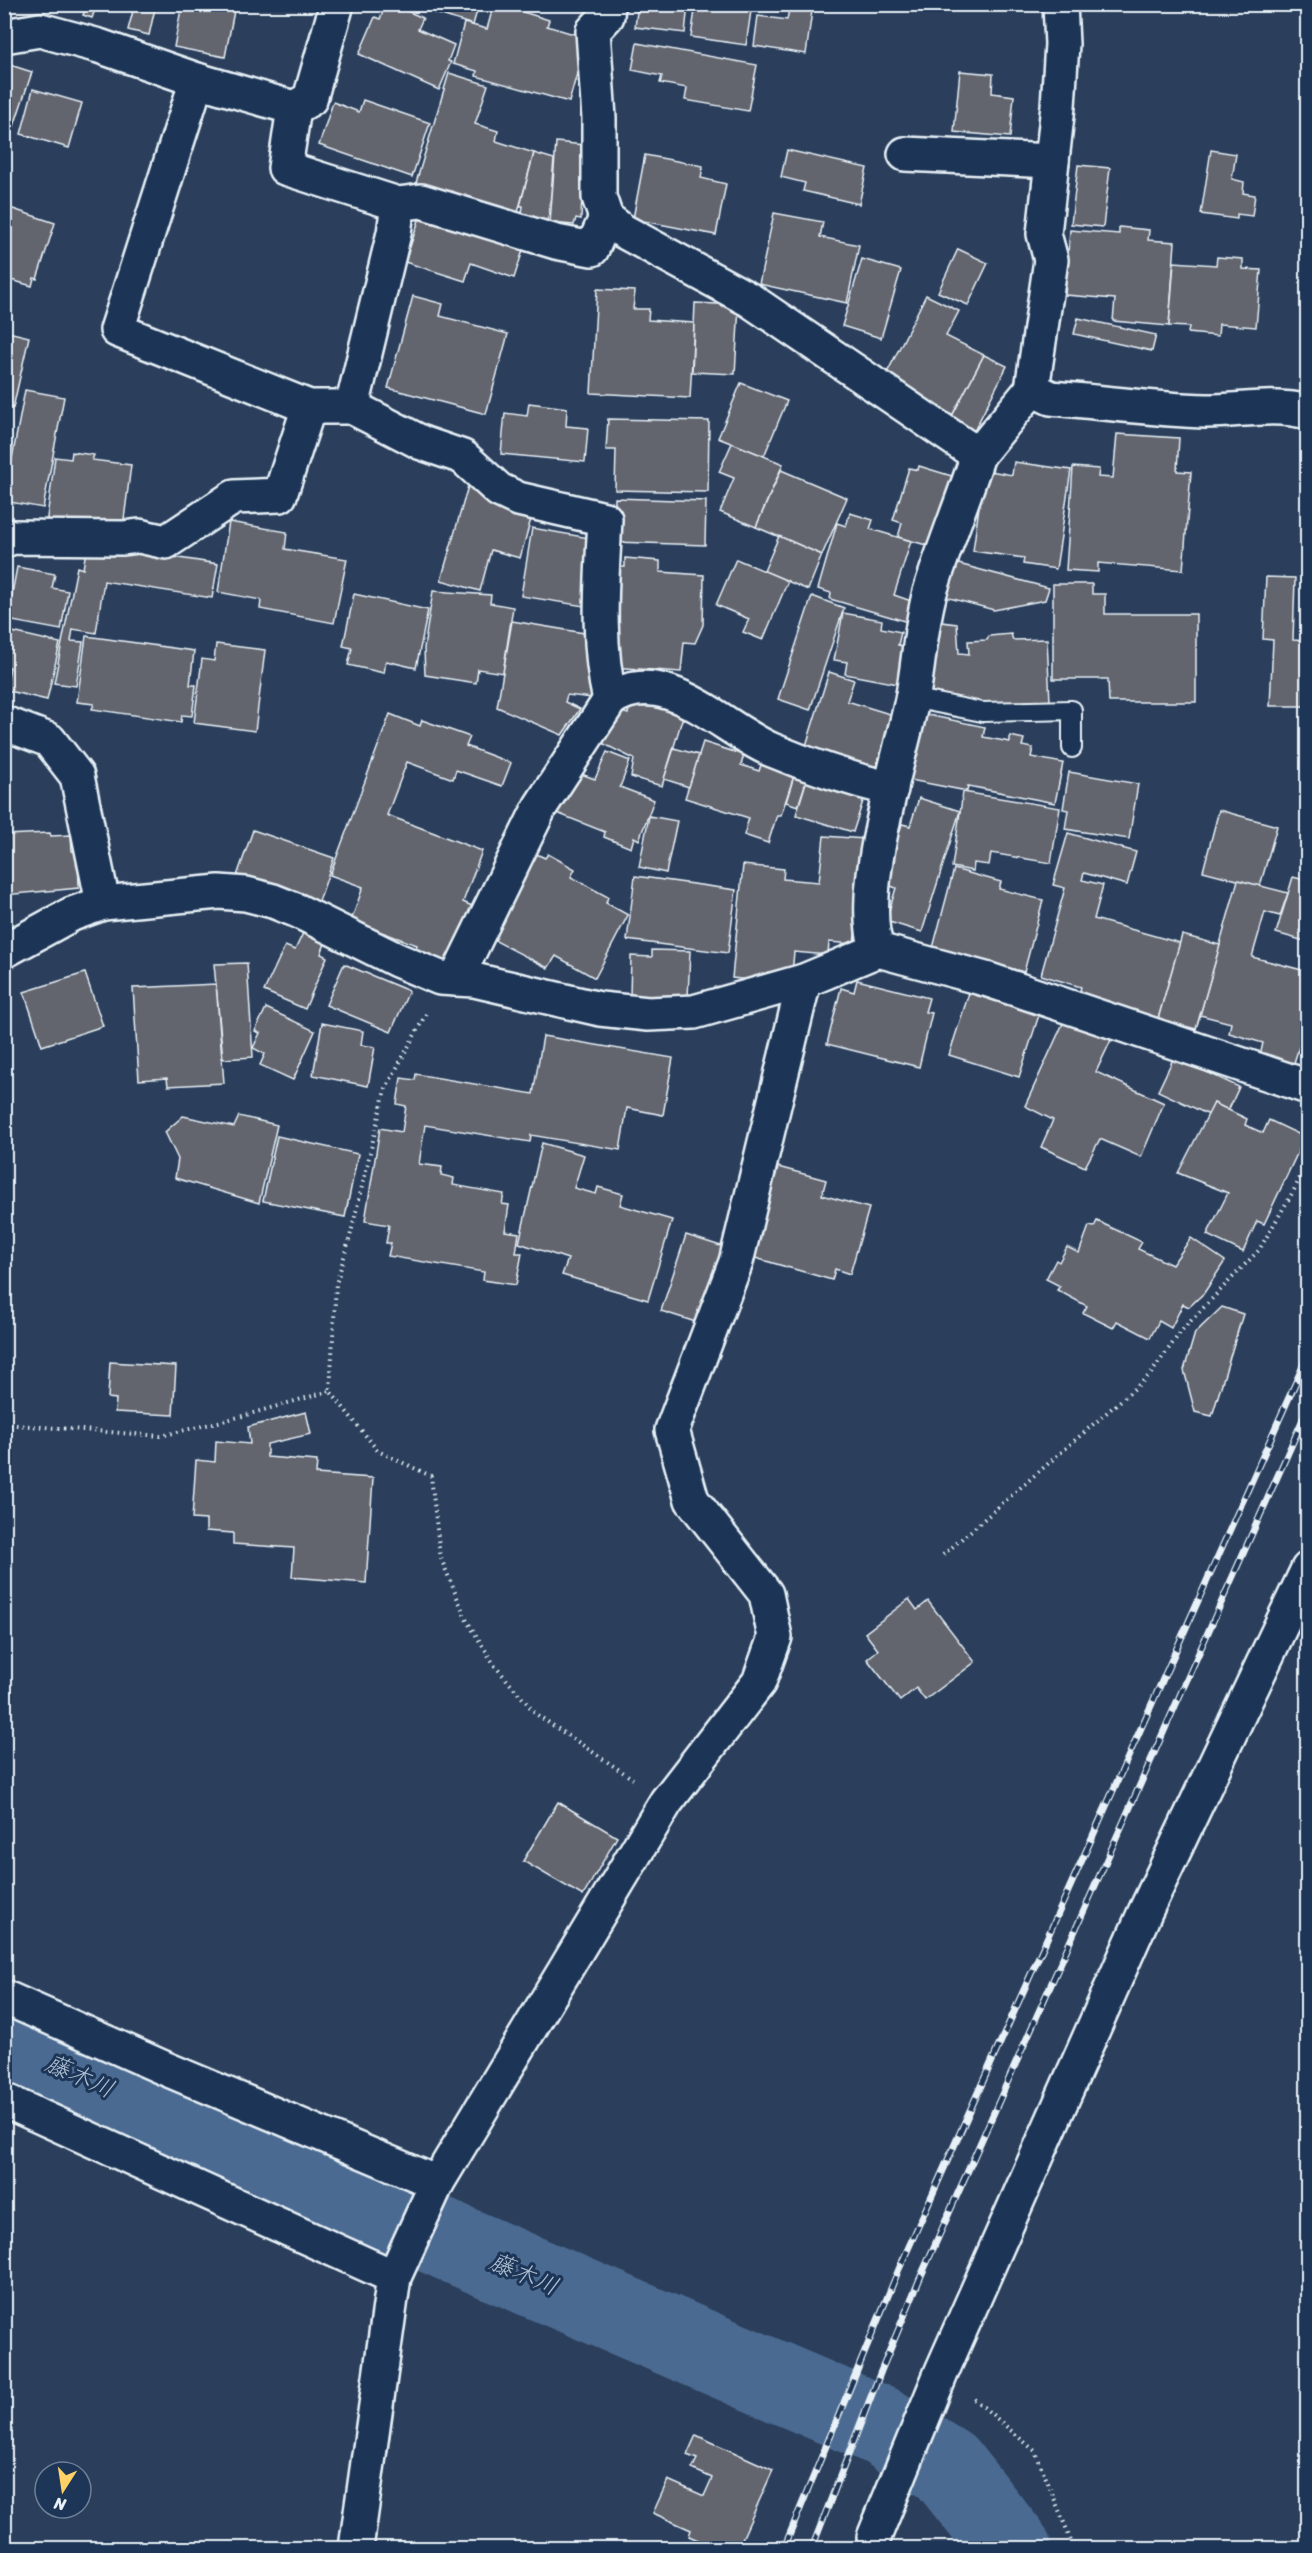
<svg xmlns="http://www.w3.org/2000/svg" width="1312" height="2553" font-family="Sriracha,'Klee One',sans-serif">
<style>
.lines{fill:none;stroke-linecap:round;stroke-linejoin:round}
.river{stroke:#4c6b91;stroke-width:80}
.building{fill:#64656e;stroke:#e8f1f8;stroke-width:1.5}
.lane-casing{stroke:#e8f1f8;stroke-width:22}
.street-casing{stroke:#e8f1f8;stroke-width:38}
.path{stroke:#e8f1f8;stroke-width:4;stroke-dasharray:1.5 4.5;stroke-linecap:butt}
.lane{stroke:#1d3557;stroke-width:18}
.street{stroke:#1d3557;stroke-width:33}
.rail-casing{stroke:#e8f1f8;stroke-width:7}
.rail{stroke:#1d3557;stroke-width:4.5;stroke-dasharray:14;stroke-linecap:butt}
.labels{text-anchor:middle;stroke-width:6;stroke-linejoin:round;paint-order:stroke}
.water-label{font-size:24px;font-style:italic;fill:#b1c2d4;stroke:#1d3557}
</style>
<rect width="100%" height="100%" fill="#2b3f5c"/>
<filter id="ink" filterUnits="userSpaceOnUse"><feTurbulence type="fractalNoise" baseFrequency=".0167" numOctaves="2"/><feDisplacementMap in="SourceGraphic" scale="12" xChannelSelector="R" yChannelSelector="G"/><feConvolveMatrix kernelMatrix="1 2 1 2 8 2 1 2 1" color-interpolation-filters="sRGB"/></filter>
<g filter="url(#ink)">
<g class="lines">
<!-- river -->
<polyline class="river" points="4,2042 465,2248 883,2427 946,2466 1011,2548"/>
</g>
<!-- building -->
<g class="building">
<polygon points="87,4 97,4 92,18 83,15"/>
<polygon points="123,4 156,4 149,35 128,30 134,7"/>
<polygon points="182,4 200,4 234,11 225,57 174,47"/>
<polygon points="386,4 391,4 423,18 418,29 454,45 448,61 451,62 439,90 359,54 375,17 380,19"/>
<polygon points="407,4 479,4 473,25"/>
<polygon points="494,4 525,4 523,12 549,20 547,26 587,38 569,102 476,76 477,71 453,64 464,23 487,29"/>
<polygon points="638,4 688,4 685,33 635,27"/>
<polygon points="696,4 752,4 746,45 691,37"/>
<polygon points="790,4 813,4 806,54 754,46 758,16 787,20"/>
<polygon points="637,43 757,65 748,111 685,100 687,88 660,83 662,76 632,70"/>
<polygon points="4,63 32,72 12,132 4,129"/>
<polygon points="960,71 993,74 992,93 1014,96 1010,137 954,132"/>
<polygon points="449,73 488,85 475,124 498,131 496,141 534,153 517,216 415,186"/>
<polygon points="33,89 82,103 69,148 21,134"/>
<polygon points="363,100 430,123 412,177 319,145 333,102 359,112"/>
<polygon points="556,142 584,145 581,219 576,218 574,225 550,223"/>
<polygon points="787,150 867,168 859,204 803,191 805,183 781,177"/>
<polygon points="1211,150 1236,154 1232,179 1244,182 1243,193 1255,195 1252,216 1237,214 1237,219 1201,214"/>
<polygon points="534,153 554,159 549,215 545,226 521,221 523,206 520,206"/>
<polygon points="645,155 703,166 701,178 726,184 716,235 633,219"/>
<polygon points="1078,165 1110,168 1103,227 1071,224"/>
<polygon points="4,206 55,223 37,279 34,278 32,286 4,278"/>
<polygon points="422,211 525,244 514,278 471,263 465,281 405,262"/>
<polygon points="774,213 823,222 820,237 859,245 847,303 759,284"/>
<polygon points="1119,227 1149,230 1148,240 1175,242 1169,326 1113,321 1115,299 1065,295 1070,230 1119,234"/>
<polygon points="958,249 988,263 968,305 938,292"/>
<polygon points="1217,257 1243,259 1243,269 1261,270 1256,327 1219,324 1218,336 1188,333 1189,327 1169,326 1174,262 1216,265"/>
<polygon points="862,259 901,270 881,338 842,326"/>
<polygon points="597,289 635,291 633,309 649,309 648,320 694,323 690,398 591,393"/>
<polygon points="926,295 959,311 946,336 984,355 951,418 884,379"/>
<polygon points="413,296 443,304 440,316 508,334 486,414 388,388"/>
<polygon points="695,303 739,305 735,374 692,372"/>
<polygon points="1078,318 1156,335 1152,351 1074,334"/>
<polygon points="4,331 29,337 13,408 4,406"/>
<polygon points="984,355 1007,366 972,435 949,422"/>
<polygon points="741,383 787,401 764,456 718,438"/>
<polygon points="25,390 64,397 43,508 4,501"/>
<polygon points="529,403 567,408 566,426 588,428 585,462 501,454 505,413 527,416"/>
<polygon points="608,419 709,421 708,492 615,490 616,450 606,450"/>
<polygon points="1117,434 1179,438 1177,471 1191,472 1183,570 1098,563 1098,572 1066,570 1073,467 1099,469 1098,477 1113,478"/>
<polygon points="732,443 783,464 756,527 720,512 734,478 719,472"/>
<polygon points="72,452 94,455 92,460 131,465 123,527 69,520 68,527 46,525 55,457 71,459"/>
<polygon points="1308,456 1308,488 1302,487"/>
<polygon points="1014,462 1071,470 1056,569 1023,564 1024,558 973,551 984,470 1012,475"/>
<polygon points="919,466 955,477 933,547 898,537 902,523 893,520 909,468 918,470"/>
<polygon points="781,470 847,498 822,555 756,527"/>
<polygon points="468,486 492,493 533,512 520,558 491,550 480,591 441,580"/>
<polygon points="615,498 706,501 705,545 614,542"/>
<polygon points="1308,502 1308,537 1300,535"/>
<polygon points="850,513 873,520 870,529 911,541 894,595 914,602 908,622 830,599 831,593 818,589 837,523 846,526"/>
<polygon points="229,522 287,532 285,549 347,559 334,623 260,609 261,600 218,592"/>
<polygon points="532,528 595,539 584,606 521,596"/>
<polygon points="779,536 822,555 808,590 764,571"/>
<polygon points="87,544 218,564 212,598 104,581 96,633 73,629 71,641 83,642 76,686 54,683 77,567 83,569"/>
<polygon points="625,558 660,561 660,572 704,575 703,625 695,643 684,642 681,672 612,667 616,567 625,567"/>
<polygon points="736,559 788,581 763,640 743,632 749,619 716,605"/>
<polygon points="951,562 1049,588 1045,600 994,610 942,596"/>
<polygon points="17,567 55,574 52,588 68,591 61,630 7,620"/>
<polygon points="1266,577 1295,578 1293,640 1308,641 1308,706 1270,706 1273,640 1263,639"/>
<polygon points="1053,584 1092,584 1092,594 1105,594 1105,614 1196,614 1196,702 1109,702 1108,679 1053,679"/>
<polygon points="433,591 491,595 490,603 513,607 503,673 478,669 476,683 425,675 424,648"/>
<polygon points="354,594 428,610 416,668 386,661 384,673 348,665 352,648 343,646"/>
<polygon points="812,596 844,608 810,710 778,699"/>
<polygon points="843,613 882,620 881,628 901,632 898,645 905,646 898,684 845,674 847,662 834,660"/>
<polygon points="512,621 590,634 597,673 592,698 567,695 565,702 580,709 562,735 497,707"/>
<polygon points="934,621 957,624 959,653 969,654 968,641 987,640 989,636 1011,634 1013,640 1047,639 1050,702 969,705 923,696"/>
<polygon points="4,630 60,643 47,700 5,690 10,667 4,666"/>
<polygon points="86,636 194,651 190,685 196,685 192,716 182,715 181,722 92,709 94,704 77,702"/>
<polygon points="216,644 265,650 255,731 194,723 202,659 214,661"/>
<polygon points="829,672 854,680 847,701 893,715 874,773 804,752"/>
<polygon points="646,702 684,713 662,786 631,777 634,759 602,743 595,736 619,711 628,714 630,704 645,707"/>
<polygon points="390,714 420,726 422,720 470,737 466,746 511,763 502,786 456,770 453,779 407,762 387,815 482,851 463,902 472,906 450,967 414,953 417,945 351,921 363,887 330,875"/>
<polygon points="923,714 985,727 983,737 1010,742 1010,736 1024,739 1022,746 1033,748 1031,757 1063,763 1055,803 968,786 967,791 910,780"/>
<polygon points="703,742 744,755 741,765 759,771 761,765 794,776 781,815 777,815 768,843 744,835 749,818 685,798"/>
<polygon points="674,748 699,755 689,787 664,779"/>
<polygon points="607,752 630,761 620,787 654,800 639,840 634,837 631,848 604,837 605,832 549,810 573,771 595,779"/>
<polygon points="1069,772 1138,784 1129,839 1065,829 1068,810 1063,809"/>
<polygon points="794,776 807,779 798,806 786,802"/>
<polygon points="807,779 865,795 853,832 796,815"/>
<polygon points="963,792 1060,808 1051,863 991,853 989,865 974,863 973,871 952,867"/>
<polygon points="919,798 960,811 922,932 886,921 896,888 883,883 902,824 910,826"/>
<polygon points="1219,810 1277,826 1260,886 1203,871"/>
<polygon points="649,816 677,821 666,873 639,867"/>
<polygon points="253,830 334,858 318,904 237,876"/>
<polygon points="50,833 51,836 71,835 72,851 78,853 79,888 4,895 4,835"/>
<polygon points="1068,833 1136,852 1127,885 1084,873 1082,880 1103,885 1094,919 1180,943 1158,1019 1078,997 1081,987 1041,975 1065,888 1053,885"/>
<polygon points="824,836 865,839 854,944 829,942 828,955 794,952 792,974 768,972 767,982 732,978 743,865 784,869 783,879 819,882"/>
<polygon points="530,851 545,858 548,854 575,869 571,877 608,897 606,903 628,915 595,978 556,956 548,968 486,936"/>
<polygon points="954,869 1001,882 999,889 1043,900 1024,972 933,948"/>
<polygon points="635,876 736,890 728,953 627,940"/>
<polygon points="1293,877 1308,881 1308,942 1276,933"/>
<polygon points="1238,880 1288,893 1280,916 1265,912 1252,957 1302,970 1305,961 1308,962 1308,1050 1299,1047 1292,1069 1259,1060 1263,1043 1229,1033 1231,1023 1200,1015"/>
<polygon points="304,931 326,941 321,954 327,957 305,1009 264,991 285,946 295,950"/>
<polygon points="1182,935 1220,945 1196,1029 1158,1019"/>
<polygon points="652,950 690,951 688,998 630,997 631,956 652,957"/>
<polygon points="247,963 253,1057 223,1059 214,964"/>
<polygon points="344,964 409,991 391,1032 326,1005"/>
<polygon points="85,973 103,1026 42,1046 24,992"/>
<polygon points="857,980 929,998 925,1012 932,1013 919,1067 827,1044 841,988 854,992"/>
<polygon points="216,984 224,1083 168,1086 167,1078 139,1080 133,988"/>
<polygon points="969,993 1039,1015 1019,1077 949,1055"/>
<polygon points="266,1008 315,1031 293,1080 260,1065 265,1054 253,1048 260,1033 255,1031"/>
<polygon points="1065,1019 1111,1040 1096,1072 1164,1103 1141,1157 1100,1139 1085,1167 1041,1147 1053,1120 1025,1106"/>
<polygon points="322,1023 363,1031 361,1045 375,1047 368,1086 313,1075"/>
<polygon points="543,1036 673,1058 663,1115 627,1108 620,1150 531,1135 530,1142 425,1125 419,1164 442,1167 441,1175 454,1178 453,1185 504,1194 502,1204 509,1205 505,1231 519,1233 516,1253 522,1253 516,1285 483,1280 484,1272 388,1256 391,1243 386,1243 389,1225 365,1221 380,1128 402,1132 406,1106 397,1104 401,1078 415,1080 416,1074 533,1094"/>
<polygon points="1174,1057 1239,1087 1228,1111 1214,1103 1209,1115 1158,1091"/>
<polygon points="1214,1103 1247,1119 1245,1125 1263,1133 1269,1120 1305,1137 1264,1224 1257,1221 1243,1252 1207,1235 1228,1193 1178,1173"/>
<polygon points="183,1116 234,1127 239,1116 277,1125 259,1203 175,1178 178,1159 165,1132"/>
<polygon points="277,1136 358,1154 345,1217 263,1201"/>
<polygon points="542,1143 584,1155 574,1188 596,1194 598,1187 623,1194 620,1205 672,1220 648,1300 562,1275 568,1259 519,1243"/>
<polygon points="778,1167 826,1180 822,1195 869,1208 850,1274 835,1269 832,1280 752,1257"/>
<polygon points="1097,1221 1142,1242 1138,1249 1172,1265 1191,1238 1225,1261 1204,1293 1189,1307 1183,1304 1171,1328 1159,1321 1150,1338 1117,1321 1113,1328 1083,1313 1087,1306 1057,1290 1060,1286 1046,1279 1056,1260 1059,1262 1067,1247 1079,1253 1089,1226 1094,1227"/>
<polygon points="686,1235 727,1248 702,1324 661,1311"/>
<polygon points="1222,1307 1243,1314 1212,1416 1195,1412 1184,1370 1195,1333"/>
<polygon points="110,1362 176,1366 173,1415 115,1412 116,1399 108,1398"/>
<polygon points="306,1412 311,1434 267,1444 267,1457 317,1461 316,1474 373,1478 366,1583 292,1577 294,1548 233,1544 233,1533 206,1531 206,1520 192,1519 196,1460 215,1462 216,1441 250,1444 248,1427"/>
<polygon points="909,1599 917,1610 928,1601 975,1662 925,1700 916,1688 900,1701 867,1659 878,1650 865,1633"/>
<polygon points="558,1802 617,1837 583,1896 523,1861"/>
<polygon points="696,2435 773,2470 738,2548 716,2548 689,2536 691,2530 653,2513 668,2480 704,2496 712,2478 692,2469 697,2459 687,2455"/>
</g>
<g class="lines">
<defs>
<polyline id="lane" points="912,698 982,712 1072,710 1072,748"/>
<g id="street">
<path d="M 608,4 L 607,16 L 593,31 L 599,118 L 599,197 L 606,218 L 623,231 L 750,300 L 978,455 C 963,501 944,546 930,592 C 920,628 919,664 912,700 C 900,759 855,897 878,950"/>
<polyline points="4,36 40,30 99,46 197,80 294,108 285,168 398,204 421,201 556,242 592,249 606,218"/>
<polyline points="197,80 117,330 309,407 352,407 394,233 398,204"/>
<polyline points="294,108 310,99 337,4"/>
<polyline points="905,154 1052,161"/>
<path d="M 1032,389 L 1051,398 C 1103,402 1155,410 1207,411 C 1241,411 1273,403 1308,412"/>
<path d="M 352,407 L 422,443 L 463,457 L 499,490 L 518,499 L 605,519 C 602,580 596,641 610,700"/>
<polyline points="978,455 1032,389 1051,260 1044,234 1058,106 1062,44 1060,4"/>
<polyline points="4,541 11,537 123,538 139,536 166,542 234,497 280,495 309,407"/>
<polyline points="4,723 49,740 77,776 103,903"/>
<polyline points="4,951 72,914 103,903 219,892 246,894 273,901 298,911 397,960 440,978 474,980 600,1009 648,1014 694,1012 804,981 878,950 989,980 1308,1087"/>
<path d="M 456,979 L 540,807 L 610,700 C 663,661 725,731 772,750 C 810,766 850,779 891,789"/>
<polyline points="4,1997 164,2068 437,2183"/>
<polyline points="4,2100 394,2277"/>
<polyline points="874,2537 942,2371 1145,1912 1308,1569"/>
<polyline points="356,2548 394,2277 437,2183 666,1802 759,1682 775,1637 766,1594 692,1500 672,1430 736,1262 804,981"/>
</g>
</defs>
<!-- lane casing -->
<use href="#lane" class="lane-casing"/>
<!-- street casing -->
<use href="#street" class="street-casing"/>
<!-- path -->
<g class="path">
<polyline points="426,1014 385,1090 350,1237 336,1284 330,1391 378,1451 431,1476 440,1556 466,1619 495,1666 536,1714 633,1779"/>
<polyline points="4,1424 161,1436 239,1417 330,1391"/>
<polyline points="943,1555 1150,1375 1182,1330 1259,1250 1294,1190 1308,1161"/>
<polyline points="974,2399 1035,2451 1071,2540 1077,2548"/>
</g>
<!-- lane -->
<use href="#lane" class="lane"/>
<!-- street -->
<use href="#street" class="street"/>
<defs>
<g id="rail">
<polyline points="784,2548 899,2269 1308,1355"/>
<polyline points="812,2548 881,2371 921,2276 1308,1408"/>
</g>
</defs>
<!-- rail casing -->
<use href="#rail" class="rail-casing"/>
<!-- rail -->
<use href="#rail" class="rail"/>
</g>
</g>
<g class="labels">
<!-- water labels -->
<g class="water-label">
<text transform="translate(80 2076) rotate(24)" y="8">藤木川</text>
<text transform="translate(524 2274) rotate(23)" y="8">藤木川</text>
</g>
</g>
<!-- margin -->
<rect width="1312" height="2553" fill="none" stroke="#1d3557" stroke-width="24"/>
<rect x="12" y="12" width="1288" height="2529" fill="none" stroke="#e8f1f8" stroke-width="2" filter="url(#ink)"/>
<!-- north arrow -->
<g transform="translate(63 2490) rotate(192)"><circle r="28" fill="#1d3557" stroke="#6e8097" stroke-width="1.5"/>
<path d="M0-4.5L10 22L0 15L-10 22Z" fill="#ffd166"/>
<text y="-9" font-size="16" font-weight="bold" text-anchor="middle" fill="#e8f1f8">N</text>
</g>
</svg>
